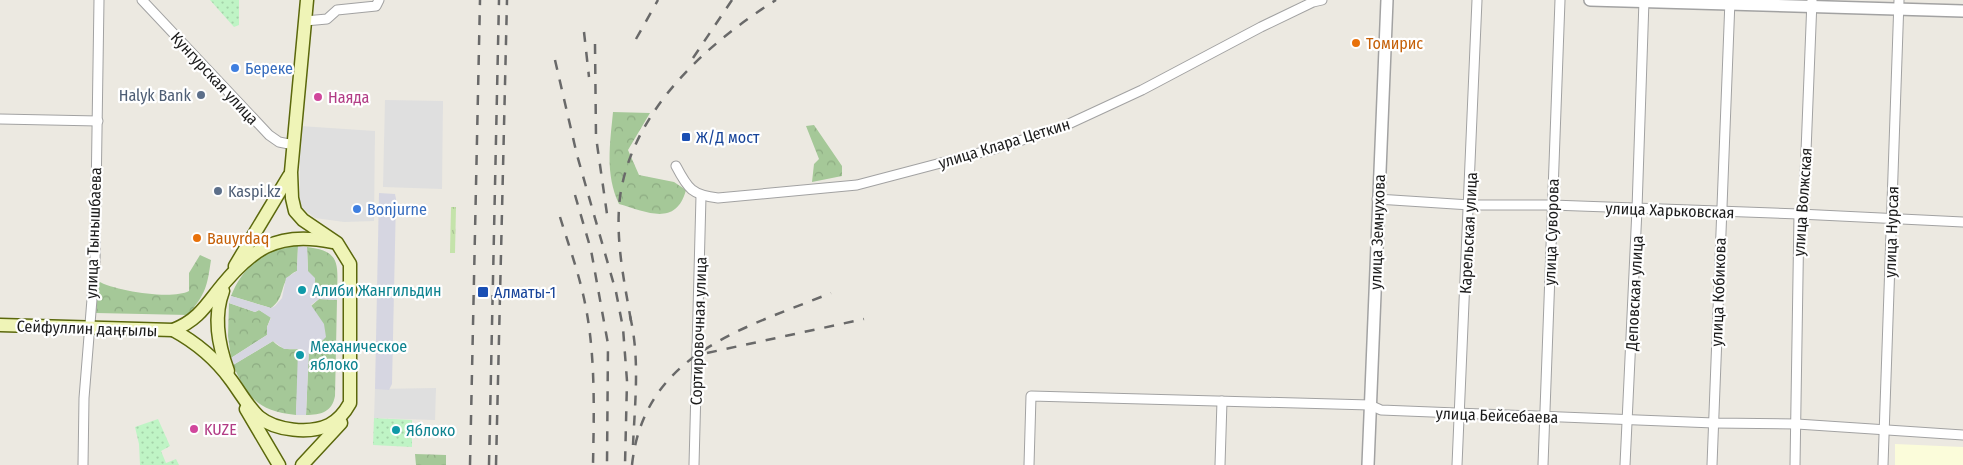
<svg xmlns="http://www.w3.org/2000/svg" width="1963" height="465" font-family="'Fira Sans Condensed',sans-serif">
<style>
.education{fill:#fbfcda}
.grass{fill:url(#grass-tufts)}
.forest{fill:url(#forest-crowns)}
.park{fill:url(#park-dots)}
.parking{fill:#dfdfdf}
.plaza{fill:#d6d6e1}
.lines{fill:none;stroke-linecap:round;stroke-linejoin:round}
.minor-casing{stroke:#a2a2a2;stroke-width:11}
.tertiary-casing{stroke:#a2a2a2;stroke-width:14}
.secondary-casing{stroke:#5b680c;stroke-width:15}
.minor{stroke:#fff;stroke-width:9}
.tertiary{stroke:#fff;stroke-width:11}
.secondary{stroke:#eff4b7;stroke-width:12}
.rail{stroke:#696969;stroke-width:2.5;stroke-dasharray:10 10;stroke-linecap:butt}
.food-dot{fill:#e8710a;stroke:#fff;stroke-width:2}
.shop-dot{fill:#3f7fe0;stroke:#fff;stroke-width:2}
.service-dot{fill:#5c6f8a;stroke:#fff;stroke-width:2}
.hotel-dot{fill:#d1479c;stroke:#fff;stroke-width:2}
.transit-dot{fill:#1a4fb4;stroke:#fff;stroke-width:2}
.culture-dot{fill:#0f9aa8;stroke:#fff;stroke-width:2}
.labels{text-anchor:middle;stroke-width:4.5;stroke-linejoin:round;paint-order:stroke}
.food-label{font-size:16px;fill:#c56008;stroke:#fff;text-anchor:start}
.shop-label{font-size:16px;fill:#366cbe;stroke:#fff;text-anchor:start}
.street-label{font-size:16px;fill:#1b1b1b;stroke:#fff}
.service-label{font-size:16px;fill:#4e5e75;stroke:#fff;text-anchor:end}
.hotel-label{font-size:16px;fill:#b23c85;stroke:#fff;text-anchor:start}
.transit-label{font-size:16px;fill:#164399;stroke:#fff;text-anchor:start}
.culture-label{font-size:16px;fill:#0d838f;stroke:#fff;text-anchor:start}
</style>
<defs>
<pattern id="grass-tufts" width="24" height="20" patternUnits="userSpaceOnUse" patternTransform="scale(1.25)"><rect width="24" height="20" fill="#c4e3aa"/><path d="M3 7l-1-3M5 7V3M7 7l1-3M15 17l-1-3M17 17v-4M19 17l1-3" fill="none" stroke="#a8c292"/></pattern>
<pattern id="forest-crowns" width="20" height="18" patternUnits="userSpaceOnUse" patternTransform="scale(1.25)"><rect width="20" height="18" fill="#a5c898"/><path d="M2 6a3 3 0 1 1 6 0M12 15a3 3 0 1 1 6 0" fill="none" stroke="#8dab82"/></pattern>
<pattern id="park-dots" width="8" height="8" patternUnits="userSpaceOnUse" patternTransform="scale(1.25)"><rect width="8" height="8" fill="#bff4c5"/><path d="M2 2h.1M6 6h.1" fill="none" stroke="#a4d1a9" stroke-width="1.8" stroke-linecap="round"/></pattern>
</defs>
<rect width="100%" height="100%" fill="#ece9e1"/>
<!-- education -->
<polygon class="education" points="1895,444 1963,447 1963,465 1895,465"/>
<!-- grass -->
<polygon class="grass" points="451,207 456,207 455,253 450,253"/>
<!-- forest -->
<g class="forest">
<path d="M 613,112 L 650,113 L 628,150 L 639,175 L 674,182 L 686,190 C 676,227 647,212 619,204 C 605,174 610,144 613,112 Z"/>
<polygon points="814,125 842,166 842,176 812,182 814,164 819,159 806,126"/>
<path d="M 298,246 L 297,271 C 278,279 287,297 271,308 L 231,296 C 241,269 267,244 298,246 Z"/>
<path d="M 307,247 C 340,251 338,263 337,292 L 315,290 L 308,272 Z"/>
<path d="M 200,255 L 211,260 C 207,287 206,293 188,315 L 96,313 L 98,281 C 115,291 172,300 189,291 L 189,273 Z"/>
<path d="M 319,299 L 337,300 L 335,396 C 332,412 321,415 306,415 L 309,347 L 319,344 L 311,306 Z"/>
<polygon points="229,303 255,312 259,310 271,317 267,327 267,335 231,358 228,336"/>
<path d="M 273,341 C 280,349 288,350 299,349 L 296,415 C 259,411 248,399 233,365 Z"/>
<polygon points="415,454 446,455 446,465 416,465"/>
</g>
<!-- park -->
<g class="park">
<polygon points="210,0 239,0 239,25 234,27"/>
<polygon points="374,418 412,420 412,447 373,445"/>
<polygon points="158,419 170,446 161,451 166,463 176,459 179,465 140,465 139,444 135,427"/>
</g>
<!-- parking -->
<g class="parking">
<polygon points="385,100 443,101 442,189 383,187"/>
<polygon points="300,126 375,131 374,221 344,222 315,218 300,206"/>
<polygon points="436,388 435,420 374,418 375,389"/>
</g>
<!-- plaza -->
<g class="plaza">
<polygon points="379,193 395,194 396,199 392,384 389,390 375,389"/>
<polygon points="298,246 307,247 308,271 315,278 315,290 337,292 337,300 319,299 311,305 324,324 326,337 319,344 309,347 306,415 296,415 298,349 284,349 273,341 233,365 231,358 267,335 267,327 271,318 259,310 255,312 229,303 231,296 271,308 275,306 282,298 286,278 297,271"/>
</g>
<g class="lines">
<defs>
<g id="minor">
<polyline points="142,0 269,135 279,142 294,145"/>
<polyline points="305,21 327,19 337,10 376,6 379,0"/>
<polyline points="0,119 98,121"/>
<path d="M 676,166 C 688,189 692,195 718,198 L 857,185 L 994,149 L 1060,128 L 1142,90 L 1261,27 L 1313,2 L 1322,0"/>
<polyline points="1377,199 1470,205 1552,205 1799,214 1963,222"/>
<polyline points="83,465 84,398 95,262 99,0"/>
<polyline points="694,465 701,196"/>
<polyline points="1029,465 1031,396 1370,405 1381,410 1714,423 1797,424 1963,435"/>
<polyline points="1220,465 1222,401"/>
<polyline points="1457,465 1477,0"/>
<polyline points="1543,465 1560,0"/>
<polyline points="1625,465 1637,209 1644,0"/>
<polyline points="1712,465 1730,0"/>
<polyline points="1795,465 1799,214 1804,202 1812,0"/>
<polyline points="1883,465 1899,0"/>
</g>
<g id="tertiary">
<polyline points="1590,0 1963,11"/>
<polyline points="1368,465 1387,0"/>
</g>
<g id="secondary">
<polyline points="235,266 289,176"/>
<path d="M 223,291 C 213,317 218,344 228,371"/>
<path d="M 0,325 L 173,330 C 194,322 203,310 216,293 C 250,250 276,230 332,242"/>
<path d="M 173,330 C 197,343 215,358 231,380 C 240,392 248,407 259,417 C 276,431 310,434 329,425 C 339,420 345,412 350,403 L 350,264 L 337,243 L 303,220 L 295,211 L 292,198 L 291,172 L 307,0"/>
<polyline points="246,409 279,465"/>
<polyline points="302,465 341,423"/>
</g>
</defs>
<!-- minor casing -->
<use href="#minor" class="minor-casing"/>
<!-- tertiary casing -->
<use href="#tertiary" class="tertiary-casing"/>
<!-- secondary casing -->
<use href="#secondary" class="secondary-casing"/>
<!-- minor -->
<use href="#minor" class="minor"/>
<!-- tertiary -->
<use href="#tertiary" class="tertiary"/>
<!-- secondary -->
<use href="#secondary" class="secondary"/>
<!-- rail -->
<g class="rail">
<polyline points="584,32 589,77"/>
<polyline points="636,39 658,0"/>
<polyline points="595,44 596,137 608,221"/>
<polyline points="693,58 732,0"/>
<polyline points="555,60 577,155 616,292 623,328 627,381 625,465"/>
<polyline points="575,195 591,250 608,344 607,465"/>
<path d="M 560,217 C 568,243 577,268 583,294 C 596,349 594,409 593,465"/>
<path d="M 630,316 C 640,358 635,402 633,445"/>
<path d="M 631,321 C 624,280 615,239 620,197 C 632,111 706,44 776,0"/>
<polyline points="707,353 864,319"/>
<polyline points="470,465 480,0"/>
<polyline points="489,465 499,0"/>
<polyline points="496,465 507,0"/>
<path d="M 632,465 C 644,354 742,329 831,293"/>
</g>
</g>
<!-- markers -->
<g class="food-dot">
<circle cx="1356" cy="43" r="5"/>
<circle cx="197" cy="238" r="5"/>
</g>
<g class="shop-dot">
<circle cx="235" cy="68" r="5"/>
<circle cx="357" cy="209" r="5"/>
</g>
<g class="service-dot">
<circle cx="201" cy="95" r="5"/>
<circle cx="218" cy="191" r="5"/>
</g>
<g class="hotel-dot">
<circle cx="318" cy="97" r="5"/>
<circle cx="194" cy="429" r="5"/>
</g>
<g class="transit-dot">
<rect x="681" y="132" width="10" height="10" rx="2.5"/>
<rect x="477" y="286" width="12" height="12" rx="2.5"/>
</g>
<g class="culture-dot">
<circle cx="302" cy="290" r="5"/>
<circle cx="300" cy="355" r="5"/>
<circle cx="396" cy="430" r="5"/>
</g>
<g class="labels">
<!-- food labels -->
<g class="food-label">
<text x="1366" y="49">Томирис</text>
<text x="207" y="244">Bauyrdaq</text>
</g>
<!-- shop labels -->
<g class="shop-label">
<text x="245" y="74">Береке</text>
<text x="367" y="215">Bonjurne</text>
</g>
<!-- street labels -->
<g class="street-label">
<text transform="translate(215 78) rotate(47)" y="6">Кунгурская улица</text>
<text transform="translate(1004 143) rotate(-17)" y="6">улица Клара Цеткин</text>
<text transform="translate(1802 202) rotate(-86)" y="6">улица Волжская</text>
<text transform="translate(1670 210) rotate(2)" y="6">улица Харьковская</text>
<text transform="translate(1377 232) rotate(-88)" y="6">улица Земнухова</text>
<text transform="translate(1551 232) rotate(-88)" y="6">улица Суворова</text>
<text transform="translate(1891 232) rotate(-88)" y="6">улица Нурсая</text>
<text transform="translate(93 233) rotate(-88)" y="6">улица Тынышбаева</text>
<text transform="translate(1468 233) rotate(-87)" y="6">Карельская улица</text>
<text transform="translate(1718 292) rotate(-88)" y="6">улица Кобикова</text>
<text transform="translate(1634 293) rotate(-87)" y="6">Деповская улица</text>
<text transform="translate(87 328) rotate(2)" y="6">Сейфуллин даңғылы</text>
<text transform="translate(698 331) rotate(-88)" y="6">Сортировочная улица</text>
<text transform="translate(1497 415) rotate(2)" y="6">улица Бейсебаева</text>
</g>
<!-- service labels -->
<g class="service-label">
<text x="191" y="101">Halyk Bank</text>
<text x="228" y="197" text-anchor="start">Kaspi.kz</text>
</g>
<!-- hotel labels -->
<g class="hotel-label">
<text x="328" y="103">Наяда</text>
<text x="204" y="435">KUZE</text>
</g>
<!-- transit labels -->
<g class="transit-label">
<text x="696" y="143">Ж/Д мост</text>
<text x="494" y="298">Алматы-1</text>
</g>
<!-- culture labels -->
<g class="culture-label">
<text x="312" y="296">Алиби Жангильдин</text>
<text x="310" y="352">Механическое<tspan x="310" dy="18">яблоко</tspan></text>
<text x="406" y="436">Яблоко</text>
</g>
</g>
</svg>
